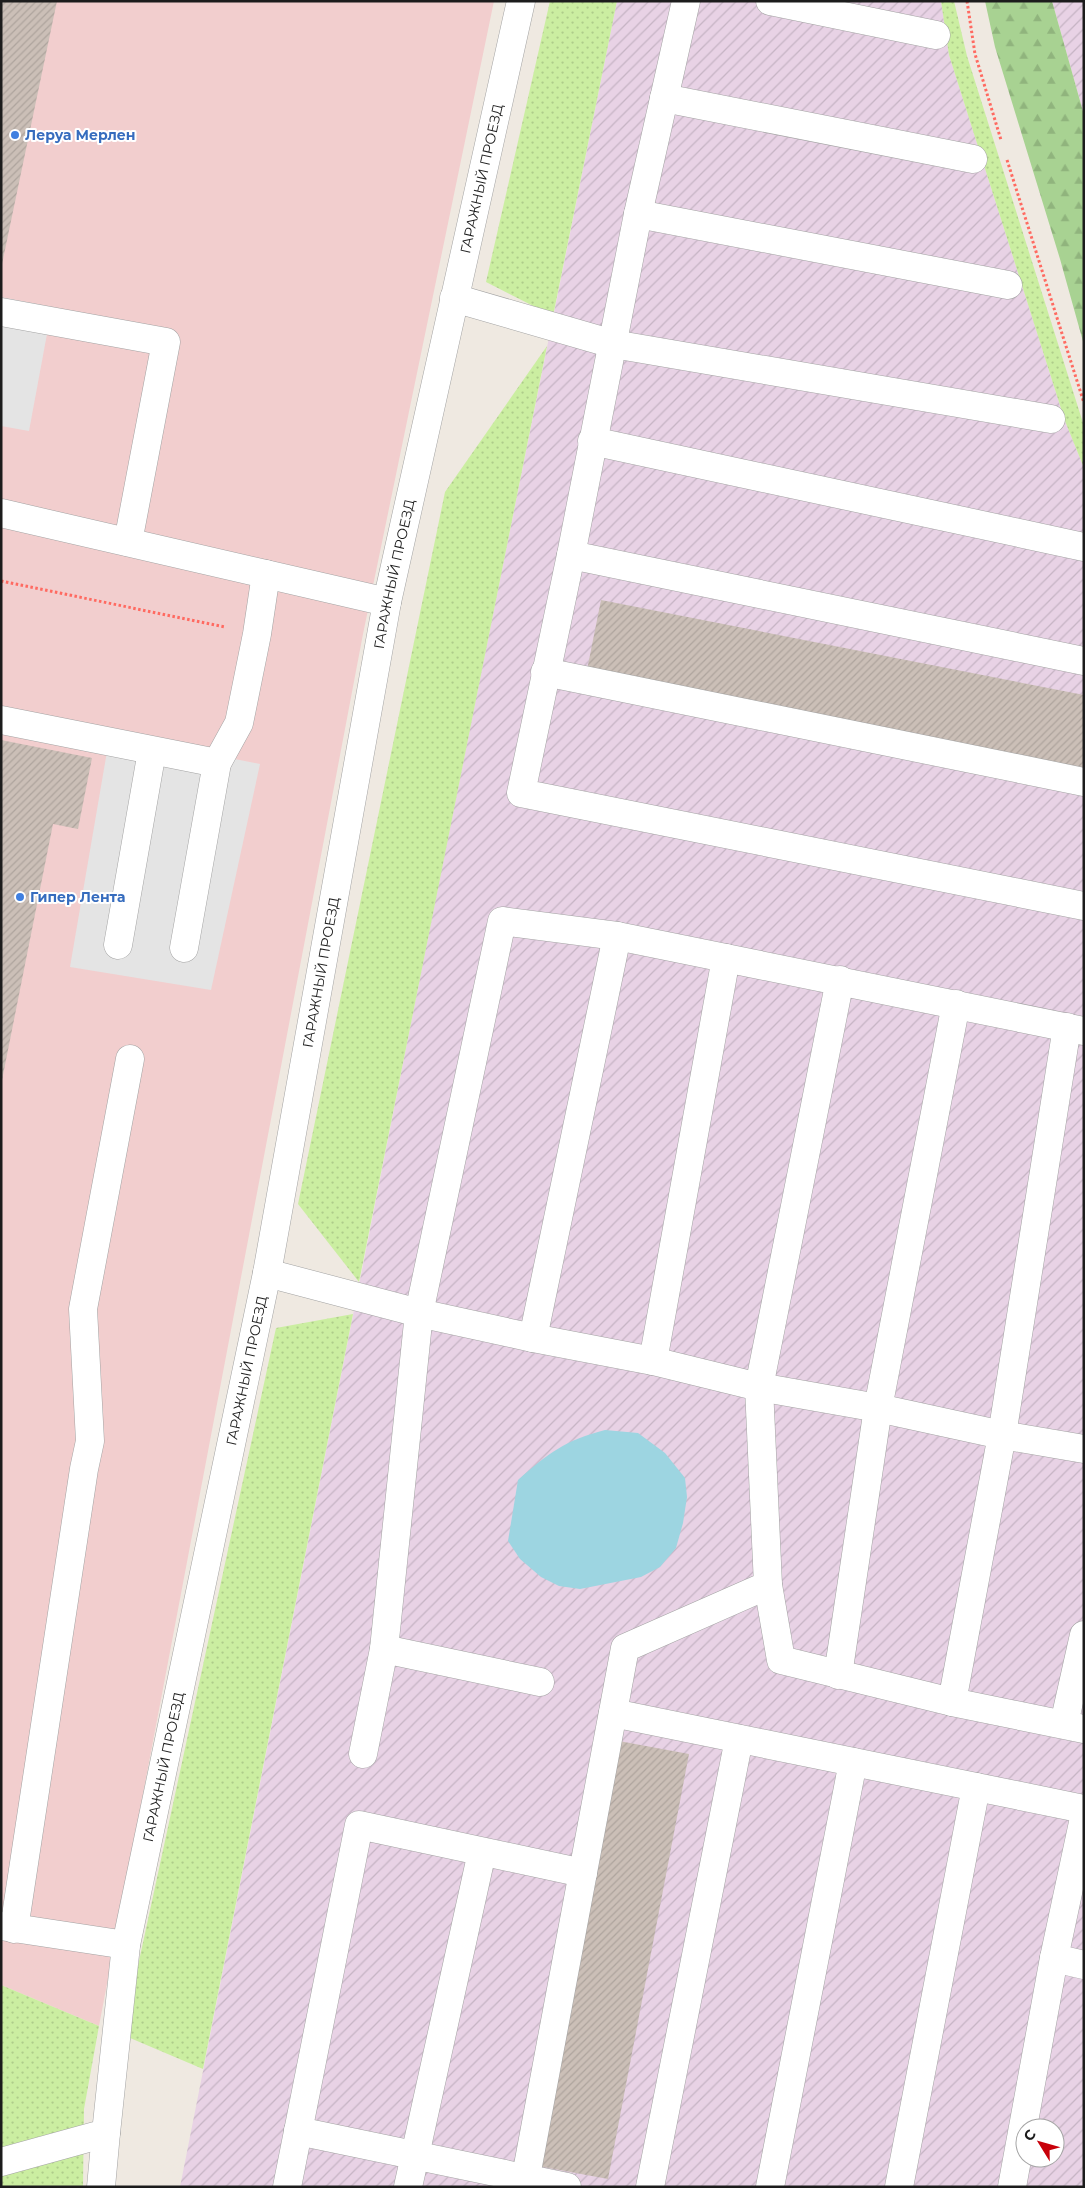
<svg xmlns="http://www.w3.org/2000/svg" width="1085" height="2188" font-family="Montserrat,sans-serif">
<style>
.commercial{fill:#f2cece}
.industrial{fill:url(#industrial-furrows);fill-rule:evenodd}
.grass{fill:url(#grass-dots)}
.forest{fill:url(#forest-firs)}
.parking{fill:#e4e4e4}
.water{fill:#9dd5e1}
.building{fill:url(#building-hatch)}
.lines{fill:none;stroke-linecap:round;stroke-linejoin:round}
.minor-casing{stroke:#a3a3a3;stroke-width:29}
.path{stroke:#ff6a61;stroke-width:3;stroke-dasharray:2.5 2.5;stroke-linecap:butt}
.minor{stroke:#fff;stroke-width:28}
.shop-dot{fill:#3f7fe0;stroke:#fff;stroke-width:2}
.labels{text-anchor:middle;stroke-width:4;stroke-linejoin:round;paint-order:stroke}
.shop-label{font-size:14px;font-weight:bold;fill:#366cbe;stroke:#fff;text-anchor:start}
.street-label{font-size:14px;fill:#1c1c1c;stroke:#fff}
</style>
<defs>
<pattern id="industrial-furrows" width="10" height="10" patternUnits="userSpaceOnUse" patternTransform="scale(1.25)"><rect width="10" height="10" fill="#e8d2e5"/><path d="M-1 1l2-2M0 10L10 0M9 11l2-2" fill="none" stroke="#c6b4c4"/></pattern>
<pattern id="grass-dots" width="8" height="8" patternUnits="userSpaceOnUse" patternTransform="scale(1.25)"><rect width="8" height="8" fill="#cbeea1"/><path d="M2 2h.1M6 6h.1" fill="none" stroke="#aecc8a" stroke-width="1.8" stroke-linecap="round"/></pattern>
<pattern id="forest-firs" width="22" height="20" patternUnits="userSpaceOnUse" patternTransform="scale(1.25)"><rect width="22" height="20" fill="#a8d292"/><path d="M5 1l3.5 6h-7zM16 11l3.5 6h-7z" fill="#90b47d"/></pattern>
<pattern id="building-hatch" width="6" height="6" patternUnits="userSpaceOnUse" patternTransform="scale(1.25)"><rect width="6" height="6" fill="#cbbfb7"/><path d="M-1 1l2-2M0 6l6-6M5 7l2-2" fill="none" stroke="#aea49d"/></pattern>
</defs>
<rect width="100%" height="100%" fill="#efe9e1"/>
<!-- commercial -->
<polygon class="commercial" points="1,1 494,1 363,634 99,2026 1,1985"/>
<!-- industrial -->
<g class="industrial">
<path d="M 617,1 L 941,1 L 949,55 L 1065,421 L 1084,468 L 1084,2187 L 180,2187 L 439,882 ZM 1025,2128 L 1055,2128 L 1055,2158 L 1025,2158 Z"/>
<polygon points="1052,1 1084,1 1084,115"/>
</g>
<!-- grass -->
<g class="grass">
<polygon points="550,1 617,1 553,316 486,282"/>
<polygon points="941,1 954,1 967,56 1084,426 1084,468 1065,421 949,55"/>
<polygon points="547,346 359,1282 298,1204 445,492"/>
<polygon points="353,1314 203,2069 123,2035 276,1328"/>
<polygon points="1,1985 99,2026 84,2109 83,2187 1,2187"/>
</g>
<!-- forest -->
<polygon class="forest" points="985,1 1052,1 1084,115 1084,345 1060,259 995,47"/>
<!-- parking -->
<g class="parking">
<polygon points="1,297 52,307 29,431 1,426"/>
<polygon points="110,734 260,764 211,990 70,967"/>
</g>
<!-- water -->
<path class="water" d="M 605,1430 L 638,1433 L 665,1453 L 685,1478 L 687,1497 L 683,1523 L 676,1548 L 660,1567 L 641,1577 L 580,1589 L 559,1586 L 541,1577 L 520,1559 L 508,1541 L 518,1480 C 548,1453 566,1440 605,1430 Z"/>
<!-- building -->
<g class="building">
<polygon points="1,1 57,1 2,264 1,264"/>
<polygon points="601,600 1084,695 1084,774 586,675"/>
<polygon points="1,740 92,758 78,829 53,824 2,1080"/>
<polygon points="619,1741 689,1754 608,2179 538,2166"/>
</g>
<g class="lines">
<defs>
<g id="minor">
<polyline points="686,1 638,214 571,555 521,793 1084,906"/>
<polyline points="770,1 936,35"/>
<polyline points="664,98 973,159"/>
<polyline points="638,214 1008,285"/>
<polyline points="454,298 613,344 1051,419"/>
<polyline points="1,312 166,342 128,542"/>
<polyline points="592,441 1084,547"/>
<polyline points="1,513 387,602"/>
<polyline points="571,555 1084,661"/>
<polyline points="545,672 1084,782"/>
<polyline points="1,720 217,763"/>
<polyline points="118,945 152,751"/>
<polyline points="184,948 217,763 239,723 257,634 266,574"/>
<polyline points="267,1273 419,1313 533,1338 653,1361 759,1387 878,1408 1002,1435 1084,1449"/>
<polyline points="533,1338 617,936"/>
<polyline points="653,1361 726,958"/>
<polyline points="768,1585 781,1660 952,1702 1084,1729"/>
<polyline points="384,1649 540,1682"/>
<polyline points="838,1675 878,1408 956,1004"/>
<polyline points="952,1702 1002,1435 1067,1027"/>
<polyline points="613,1713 1084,1809"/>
<polyline points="1064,1724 1084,1635"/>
<polyline points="363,1754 384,1649 419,1313 502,921 617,936 1084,1031"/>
<polyline points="1084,1818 1054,1958 1084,1965"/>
<polyline points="1,1926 126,1945"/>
<polyline points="14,1929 84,1469 90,1441 83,1309 130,1059"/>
<polyline points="298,2131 567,2187"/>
<path id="s1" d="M 1,2162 L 106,2133 L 126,1945 L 267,1273 L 387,602 L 521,1"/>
<polyline points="101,2187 106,2133"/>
<polyline points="287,2187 359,1825 583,1873"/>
<polyline points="408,2187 482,1852"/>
<polyline points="524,2187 625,1648 768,1585 759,1387 840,980"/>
<polyline points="650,2187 739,1739"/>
<polyline points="770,2187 853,1762"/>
<polyline points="899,2187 976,1787"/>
<polyline points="1012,2187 1054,1958"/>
</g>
</defs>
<!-- minor casing -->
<use href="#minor" class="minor-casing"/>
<!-- path -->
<g class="path">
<polyline points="967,1 975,54 1001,140"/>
<polyline points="1007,160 1084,403"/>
<polyline points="1,581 225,627"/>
</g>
<!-- minor -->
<use href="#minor" class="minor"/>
</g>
<!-- markers -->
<g class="shop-dot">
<circle cx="15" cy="135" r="5"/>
<circle cx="20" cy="897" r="5"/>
</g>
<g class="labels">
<!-- shop labels -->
<g class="shop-label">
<text x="25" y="140">Леруа Мерлен</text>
<text x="30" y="902">Гипер Лента</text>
</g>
<!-- street labels -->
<g class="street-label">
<text dy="5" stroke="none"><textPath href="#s1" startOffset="2100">ГАРАЖНЫЙ ПРОЕЗД</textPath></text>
<text dy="5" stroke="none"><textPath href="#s1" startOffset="1695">ГАРАЖНЫЙ ПРОЕЗД</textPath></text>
<text dy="5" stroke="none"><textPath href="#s1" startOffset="1290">ГАРАЖНЫЙ ПРОЕЗД</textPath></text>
<text dy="5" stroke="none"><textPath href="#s1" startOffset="885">ГАРАЖНЫЙ ПРОЕЗД</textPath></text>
<text dy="5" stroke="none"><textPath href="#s1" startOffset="480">ГАРАЖНЫЙ ПРОЕЗД</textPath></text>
</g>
</g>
<!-- border -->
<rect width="1085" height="2188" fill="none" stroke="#1c1c1c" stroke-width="5"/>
<!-- north arrow -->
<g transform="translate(1040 2143) rotate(307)"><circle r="24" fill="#ffffff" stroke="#a4a4a4"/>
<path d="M0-4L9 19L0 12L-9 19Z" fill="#c8000a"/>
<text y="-8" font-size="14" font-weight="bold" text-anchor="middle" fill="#1c1c1c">С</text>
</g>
</svg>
